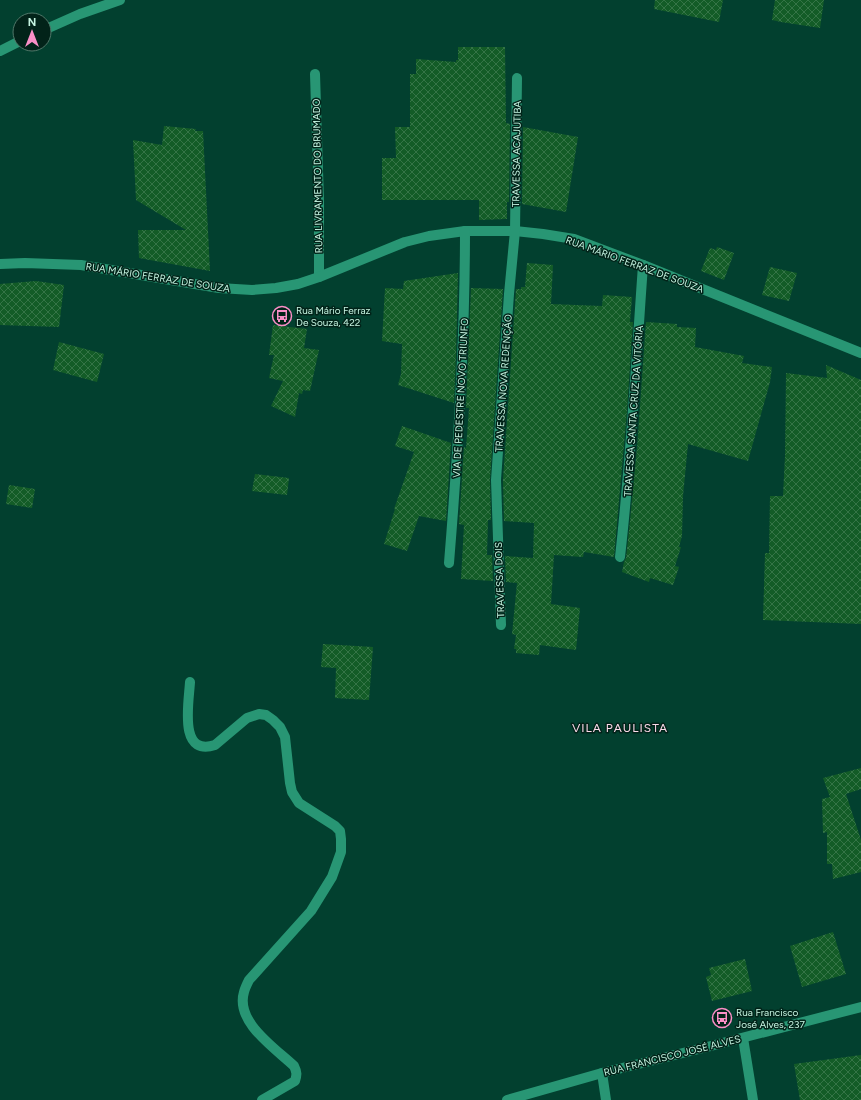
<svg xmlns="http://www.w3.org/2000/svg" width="861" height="1100" font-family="Figtree,sans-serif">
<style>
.building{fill:url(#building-cross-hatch)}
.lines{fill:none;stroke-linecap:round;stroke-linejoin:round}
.minor{stroke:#289674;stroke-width:10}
.labels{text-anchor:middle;stroke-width:3;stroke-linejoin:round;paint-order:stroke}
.street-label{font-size:10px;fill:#c6f5e2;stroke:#022319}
.poi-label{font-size:10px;fill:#c6f5e2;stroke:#022319;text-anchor:start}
.quarter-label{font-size:12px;letter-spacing:1px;fill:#fadae9;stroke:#022319}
</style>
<defs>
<pattern id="building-cross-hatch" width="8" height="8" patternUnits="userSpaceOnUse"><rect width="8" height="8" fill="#135c27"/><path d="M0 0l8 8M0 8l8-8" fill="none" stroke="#347446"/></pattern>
</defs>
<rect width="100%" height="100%" fill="#02402f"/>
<!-- building -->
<g class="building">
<polygon points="655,0 723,0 719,22 654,9"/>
<polygon points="775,0 824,0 820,28 781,22 772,20"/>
<polygon points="458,47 505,47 506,123 510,124 509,202 507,202 507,219 479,220 479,200 382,200 382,158 396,158 395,127 410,127 410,74 416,74 416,59 456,62 456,60 458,60"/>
<polygon points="164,126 196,129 195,131 203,131 210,271 139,258 138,230 186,230 136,200 133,140 162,145"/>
<polygon points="523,127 578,137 566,212 522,204"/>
<polygon points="717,247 734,253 724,280 701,271 710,248 716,250"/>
<polygon points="527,263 553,265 551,304 602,306 603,295 632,297 630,322 633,322 627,411 614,557 584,552 583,557 554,555 551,604 580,608 576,650 540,645 539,655 516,653 516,649 514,649 516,635 512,634 517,583 506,582 505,556 533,558 534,523 504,521 503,480 516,289 521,289 521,287 525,287"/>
<polygon points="770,267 797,273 789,301 762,295"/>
<polygon points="458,273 456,356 454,403 398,385 401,374 402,344 382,341 385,288 403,289 404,281"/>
<polygon points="36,281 64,285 59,327 0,325 0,284"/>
<polygon points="471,288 503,289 490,480 491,520 488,520 487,555 492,555 493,581 461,579 464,525 459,524 464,447 466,448 468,422 469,408 466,408"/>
<polygon points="646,322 677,324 677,327 696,328 695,347 744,356 742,363 772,367 770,382 748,461 688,444 683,496 682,536 679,547 681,547 675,566 679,567 673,585 650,578 649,582 622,572 624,562 626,558 630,521 637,448"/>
<polygon points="273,325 307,329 304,348 319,350 310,391 303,390 302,394 299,393 295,417 271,406 283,381 269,378 274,355 269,355"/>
<polygon points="59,342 104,354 97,382 53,370"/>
<polygon points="826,365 861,380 861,624 763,620 765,553 769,553 770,496 783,496 785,456 786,373 827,378"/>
<polygon points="402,426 451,443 446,521 419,516 407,551 384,544 395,509 394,509 414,452 395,446"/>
<polygon points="255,474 289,478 287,495 252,491"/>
<polygon points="9,485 35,489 32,508 6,504"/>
<polygon points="323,644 373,647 369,700 335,698 336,668 321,667"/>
<polygon points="861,768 861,789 846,794 861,840 861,872 833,879 832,864 827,864 827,832 823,833 822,799 830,797 823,778"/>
<polygon points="833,932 846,974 802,987 790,946"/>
<polygon points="745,959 752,991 712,1001 706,977 711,975 709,968"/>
<polygon points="861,1055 861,1100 800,1100 794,1064"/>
</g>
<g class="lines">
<!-- minor -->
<g class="minor">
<polyline points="44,30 80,14 120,0"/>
<polyline points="0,51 20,41"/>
<polyline points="315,74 319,202 319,277"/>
<polyline points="0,264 25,263 81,265 219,288 252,290 276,288 298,284 319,277 405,242 429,236 465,231 515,231 543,234 574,239 643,265 861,353"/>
<path d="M 620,557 C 631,460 636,363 643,265"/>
<path d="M 449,563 C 458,453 465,342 465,231"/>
<polyline points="501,625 496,480 509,294 515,231 517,78"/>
<path d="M 190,682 C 189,702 178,757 215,745 L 247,718 L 259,714 L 266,715 L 273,720 L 280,727 L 285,737 L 290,783 L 292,792 L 299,803 L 335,826 L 340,831 L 341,839 L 341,852 L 332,877 L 311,911 L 249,980 C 247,984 245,988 244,992 C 235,1022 275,1048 294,1066 C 297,1072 297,1075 295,1081 L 262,1100"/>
<polyline points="743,1038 753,1100"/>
<polyline points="602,1073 606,1100"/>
<polyline points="507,1100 602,1073 707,1047 861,1007"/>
</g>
</g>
<!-- icons -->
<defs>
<symbol id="bus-ring" viewBox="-11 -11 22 22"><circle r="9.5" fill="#022319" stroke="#fa8fc7" stroke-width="1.5"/><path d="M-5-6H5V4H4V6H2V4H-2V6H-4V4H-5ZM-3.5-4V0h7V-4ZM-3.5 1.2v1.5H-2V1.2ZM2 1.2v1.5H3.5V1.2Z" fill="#fa8fc7"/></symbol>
</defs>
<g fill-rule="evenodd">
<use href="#bus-ring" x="271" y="305" width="22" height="22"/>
<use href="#bus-ring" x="711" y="1007" width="22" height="22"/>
</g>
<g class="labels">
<!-- street labels -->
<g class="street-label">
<text transform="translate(516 154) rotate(-89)" y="4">TRAVESSA ACAJUTIBA</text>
<text transform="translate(317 176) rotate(-91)" y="4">RUA LIVRAMENTO DO BRUMADO</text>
<text transform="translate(635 264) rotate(20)" y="4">RUA MÁRIO FERRAZ DE SOUZA</text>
<text transform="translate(158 277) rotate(9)" y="4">RUA MÁRIO FERRAZ DE SOUZA</text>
<text transform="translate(503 383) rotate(-86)" y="4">TRAVESSA NOVA REDENÇÃO</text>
<text transform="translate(460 398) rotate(-87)" y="4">VIA DE PEDESTRE NOVO TRIUNFO</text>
<text transform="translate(633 411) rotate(-86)" y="4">TRAVESSA SANTA CRUZ DA VITÓRIA</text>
<text transform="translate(499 580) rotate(-92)" y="4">TRAVESSA DOIS</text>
<text transform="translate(672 1055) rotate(-14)" y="4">RUA FRANCISCO JOSÉ ALVES</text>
</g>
<!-- poi labels -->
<g class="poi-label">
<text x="296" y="314">Rua Mário Ferraz<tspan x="296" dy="12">De Souza, 422</tspan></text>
<text x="736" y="1016">Rua Francisco<tspan x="736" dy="12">José Alves, 237</tspan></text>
</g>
<!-- quarter labels -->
<g class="quarter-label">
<text x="620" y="732">VILA PAULISTA</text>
</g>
</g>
<!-- north arrow -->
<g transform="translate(32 32)"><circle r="19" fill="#022319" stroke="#507769"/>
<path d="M0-3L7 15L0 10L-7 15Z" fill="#fa8fc7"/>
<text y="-6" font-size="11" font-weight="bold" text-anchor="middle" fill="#c6f5e2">N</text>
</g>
</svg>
